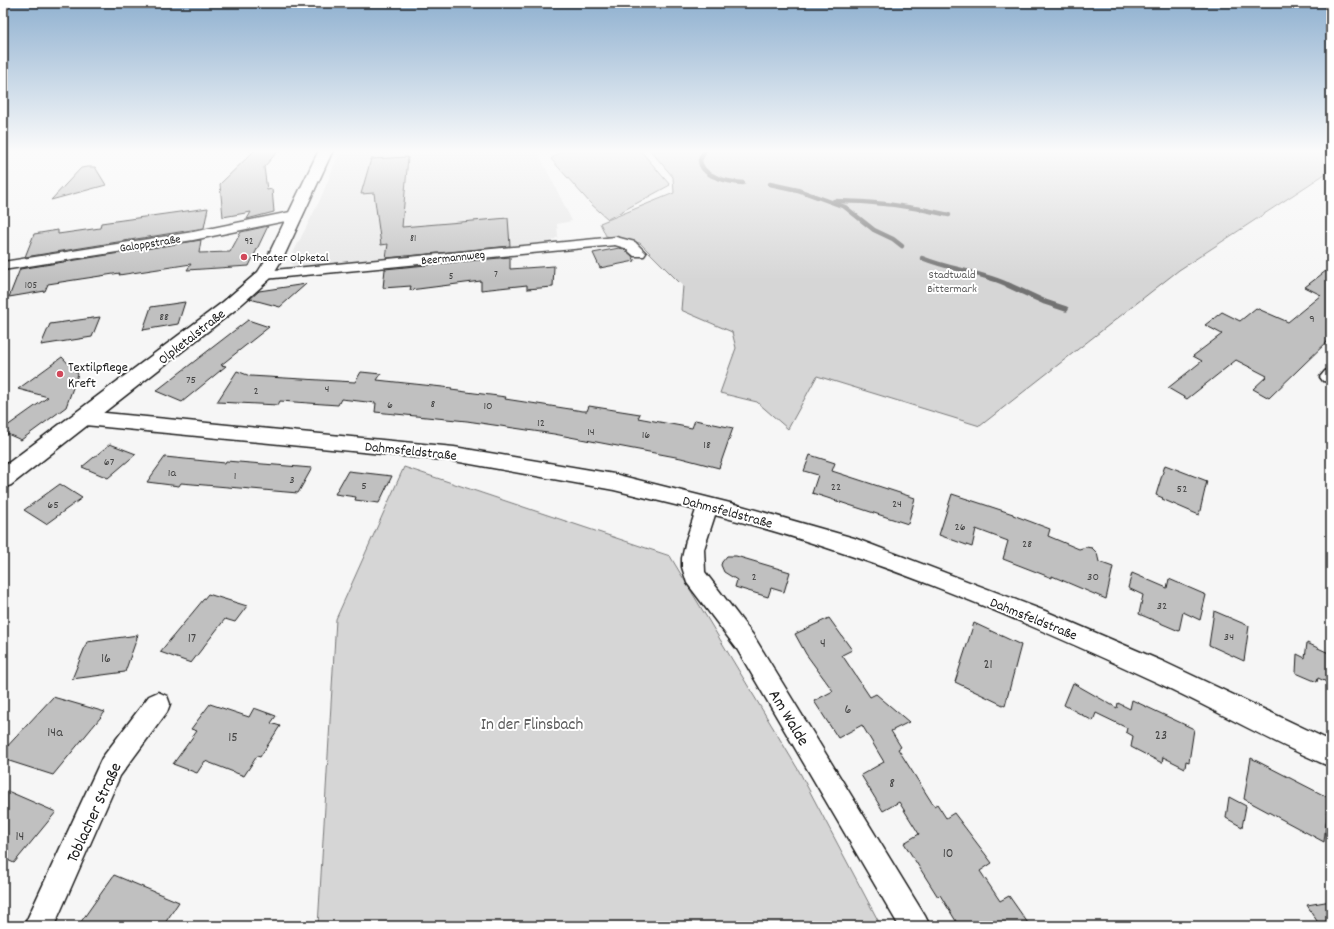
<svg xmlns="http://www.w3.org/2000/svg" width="1334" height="929" font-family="Dekko,sans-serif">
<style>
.built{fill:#e6e6e6}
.green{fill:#d6d6d6;stroke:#797979}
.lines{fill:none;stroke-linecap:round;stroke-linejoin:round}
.stream-far1{stroke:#727272;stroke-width:4.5}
.stream{stroke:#727272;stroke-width:5.5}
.building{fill:#c0c0c0;stroke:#1c1c1c}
.minor-casing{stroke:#1c1c1c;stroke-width:3}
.tertiary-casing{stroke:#1c1c1c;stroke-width:3}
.minor{fill:#fff;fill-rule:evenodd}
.tertiary{fill:#fff;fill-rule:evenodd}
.poi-dot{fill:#d1495b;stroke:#fff;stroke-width:1.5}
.labels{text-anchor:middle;stroke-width:4;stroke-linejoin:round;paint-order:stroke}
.far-number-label{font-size:10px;fill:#454545}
.far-street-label{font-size:12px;fill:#1c1c1c;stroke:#fff}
.far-poi-label{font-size:12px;fill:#1c1c1c;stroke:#fff;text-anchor:start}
.far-park-label{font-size:12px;fill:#5d5d5d;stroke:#fff}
.number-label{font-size:12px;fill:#454545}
.street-label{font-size:14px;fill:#1c1c1c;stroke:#fff}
.poi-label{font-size:14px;fill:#1c1c1c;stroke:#fff;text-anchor:start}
.near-number-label{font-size:14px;fill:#454545}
.near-street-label{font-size:17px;fill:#1c1c1c;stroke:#fff}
.near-park-label{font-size:17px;fill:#5d5d5d;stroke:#fff}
</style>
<rect width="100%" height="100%" fill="#f6f6f6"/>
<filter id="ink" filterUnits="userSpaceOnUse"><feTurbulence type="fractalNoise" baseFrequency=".025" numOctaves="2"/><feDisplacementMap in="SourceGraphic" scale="8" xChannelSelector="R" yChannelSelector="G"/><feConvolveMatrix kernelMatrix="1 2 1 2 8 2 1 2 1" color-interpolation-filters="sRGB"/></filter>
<g filter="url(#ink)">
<!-- built -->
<polygon class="built" points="386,150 429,154 433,150 537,150 572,221 557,224 558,237 549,242 541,243 302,267 292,265 290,259 319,202 339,154"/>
<!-- green -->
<g class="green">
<polygon points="563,150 640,150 670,185 608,219 591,204 551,159"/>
<polygon points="650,150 1331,150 1331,170 1179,270 980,426 817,376 788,429 757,402 720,393 736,348 732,332 681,310 683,286 640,243 606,236 600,223 674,193 673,177"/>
<polygon points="404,467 670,556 799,771 881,926 318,926 336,619"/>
</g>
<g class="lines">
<!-- stream-far1 -->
<g class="stream-far1">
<path d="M 705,150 L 700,160 C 701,177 729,182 743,183"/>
<polyline points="770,184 798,190 845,207 874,230 893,239 902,246"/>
<path d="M 834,201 C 873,201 911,206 949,215"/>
<path d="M 922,258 C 951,270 982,272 1011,286"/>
</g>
<!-- stream -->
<polyline class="stream" points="1008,285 1045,302 1066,309"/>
</g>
<!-- building -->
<g class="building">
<polygon points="255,150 279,150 264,167 267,190 272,189 274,212 247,219 251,212 223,217 220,184"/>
<polygon points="408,157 402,227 508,218 510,246 386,258 388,244 381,245 374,193 361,194 371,159"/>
<polygon points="87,167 95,167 106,185 51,200 81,168"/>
<polygon points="208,208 204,228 25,257 34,234 58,230 58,234 100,228 101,223"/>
<polygon points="268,226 249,266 187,270 191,264 119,275 120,273 48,284 45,291 9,297 20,269 201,240 199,253 230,252 241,232"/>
<polygon points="619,248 624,249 632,256 635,261 600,268 593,253"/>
<polygon points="510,257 510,269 554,266 553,287 527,289 527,285 481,290 481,281 410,290 411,286 383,288 385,269"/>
<polygon points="1331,267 1331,338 1269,398 1253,389 1267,376 1236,360 1187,399 1168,388 1202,361 1193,356 1222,334 1205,325 1222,312 1240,321 1256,308 1288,322 1321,295 1305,287"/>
<polygon points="306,284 280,307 250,299 259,291"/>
<polygon points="185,302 178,324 143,330 151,307"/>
<polygon points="100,317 92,337 41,345 50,324"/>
<polygon points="248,320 269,327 221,365 226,366 182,402 156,391"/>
<polygon points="62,357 78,374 66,407 21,440 3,432 3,429 48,397 18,389"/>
<polygon points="237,371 250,376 355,382 361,372 381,374 377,380 452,388 451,390 506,397 505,399 583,411 587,411 589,406 640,414 638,418 692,428 695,420 733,428 719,468 681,458 554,434 467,421 375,412 376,403 341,399 338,405 280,401 278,405 217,402"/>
<polygon points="110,444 136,454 108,478 82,467"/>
<polygon points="810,455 835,463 832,471 915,498 908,524 812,493 818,475 804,471"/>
<polygon points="165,457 225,463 226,461 312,468 298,493 181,483 179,486 147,482"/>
<polygon points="1165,465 1207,481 1199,515 1162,499 1163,498 1156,495"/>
<polygon points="348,471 392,476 379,503 355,500 356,497 335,494"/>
<polygon points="60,484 82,498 46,524 24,510"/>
<polygon points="952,494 1013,514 1013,515 1050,529 1048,536 1079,549 1086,547 1092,548 1097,553 1099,562 1113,567 1106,599 1052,576 1052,578 1003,559 1008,541 976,529 972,547 939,535"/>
<polygon points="727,556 736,556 790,572 784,592 771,588 768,597 735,587 737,580 724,572 721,565 722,562"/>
<polygon points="1132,573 1167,588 1169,579 1206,595 1200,620 1183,612 1179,631 1139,614 1143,595 1128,588"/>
<polygon points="208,594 247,606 235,622 225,619 191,663 160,652"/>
<polygon points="1214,611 1249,626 1244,661 1209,645"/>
<polygon points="829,618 852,650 842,655 870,697 876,694 909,722 891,731 901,747 898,749 934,806 937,804 946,818 954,813 992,863 980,871 1000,901 1009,896 1030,926 959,926 940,895 938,897 904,843 919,834 899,802 883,811 861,775 884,762 862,725 838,738 814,701 833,691 806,654 795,634"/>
<polygon points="974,623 1021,645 1005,706 955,682"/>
<polygon points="138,635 125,672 72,679 87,642"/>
<polygon points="1307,643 1331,654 1331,684 1318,678 1317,682 1296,673 1297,654 1305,658"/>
<polygon points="1073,683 1117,708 1118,703 1130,709 1132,700 1194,729 1189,762 1186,761 1185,768 1163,757 1162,763 1131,747 1133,736 1126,732 1127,728 1096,713 1093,721 1064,705"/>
<polygon points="53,697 105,712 53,775 3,759 3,751"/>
<polygon points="210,704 249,717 254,708 276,716 271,723 280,726 260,757 257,756 244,776 205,761 197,773 173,764 197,731 191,729"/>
<polygon points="1251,758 1329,798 1324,842 1244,799"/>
<polygon points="3,789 56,812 14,863 3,858"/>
<polygon points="1229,797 1246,806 1242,827 1226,818"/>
<polygon points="114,875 179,902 163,926 78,926"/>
<polygon points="1331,901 1331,926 1320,926 1307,905"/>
</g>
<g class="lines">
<defs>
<g id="minor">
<polygon points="295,211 300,212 302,215 300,218 193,240 3,270 3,262 193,232"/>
<polygon points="616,237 635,242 646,253 644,256 634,256 625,248 615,245 264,279 259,278 257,275 259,272 264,271"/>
<polygon points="1331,369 1331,382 1323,381 1320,377 1325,371"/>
<path d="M 85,411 L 454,447 L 614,474 L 738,505 L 854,538 L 1045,611 L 1164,662 L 1331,741 L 1331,767 C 1268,741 1209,706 1147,678 C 1007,613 864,553 715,515 L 704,549 L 705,572 L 753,635 L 925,916 L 930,926 L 899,926 L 737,649 L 687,583 L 682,567 L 682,558 L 686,540 L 696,510 L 614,490 L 454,461 L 85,425 L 79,423 L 76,418 L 79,413 Z"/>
<polygon points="158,692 167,696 170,704 167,712 120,776 54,926 24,926 102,758 149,696"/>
</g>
<polygon id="tertiary" points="319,150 333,150 284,256 270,279 235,310 11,485 3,488 3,467 223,302 258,272 268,256"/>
</defs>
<!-- minor casing -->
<use href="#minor" class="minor-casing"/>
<!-- tertiary casing -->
<use href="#tertiary" class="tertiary-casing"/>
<!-- minor -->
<use href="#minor" class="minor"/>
<!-- tertiary -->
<use href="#tertiary" class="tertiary"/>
</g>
</g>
<!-- sky -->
<linearGradient id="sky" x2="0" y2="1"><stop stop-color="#90b1d0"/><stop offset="0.54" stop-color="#fbfbfb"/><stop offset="1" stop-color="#fbfbfb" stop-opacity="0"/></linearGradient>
<rect width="1334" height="280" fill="url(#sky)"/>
<!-- markers -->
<g class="poi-dot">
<circle cx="244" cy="257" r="4"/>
<circle cx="60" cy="374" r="4"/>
</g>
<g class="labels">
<!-- far-number labels -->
<g class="far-number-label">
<text x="413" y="241">81</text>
<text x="249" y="244">92</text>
<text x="496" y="277">7</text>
<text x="451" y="279">5</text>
<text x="31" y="288">105</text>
</g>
<!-- far-street labels -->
<g class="far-street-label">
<text transform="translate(150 243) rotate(-9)" y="4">Galoppstraße</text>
<text transform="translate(453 257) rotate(-6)" y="4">Beermannweg</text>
</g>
<!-- far-poi labels -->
<g class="far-poi-label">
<text x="252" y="261">Theater Olpketal</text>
</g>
<!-- far-park labels -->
<g class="far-park-label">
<text x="952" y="278">Stadtwald<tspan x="952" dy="14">Bittermark</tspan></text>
</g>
<!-- number labels -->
<g class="number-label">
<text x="164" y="320">88</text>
<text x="1312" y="322">9</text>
<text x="191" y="383">75</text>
<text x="327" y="392">4</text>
<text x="256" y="394">2</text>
<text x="433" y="407">8</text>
<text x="390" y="408">6</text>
<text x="488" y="409">10</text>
<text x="541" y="426">12</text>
<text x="591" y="435">14</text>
<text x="646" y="438">16</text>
<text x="707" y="448">18</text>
<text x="109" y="465">67</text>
<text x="172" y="476">1a</text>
<text x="235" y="479">1</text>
<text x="292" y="483">3</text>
<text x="364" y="489">5</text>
<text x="836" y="490">22</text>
<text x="1182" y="492">52</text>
<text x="897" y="507">24</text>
<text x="53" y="508">65</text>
<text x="960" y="530">26</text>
<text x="1027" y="547">28</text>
<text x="754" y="580">2</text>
<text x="1093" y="580">30</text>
<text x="1162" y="609">32</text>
<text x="1229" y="640">34</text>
</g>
<!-- street labels -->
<g class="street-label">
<text transform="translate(191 336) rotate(-38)" y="5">Olpketalstraße</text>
<text transform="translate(411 450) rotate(6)" y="5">Dahmsfeldstraße</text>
<text transform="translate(728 511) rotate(15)" y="5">Dahmsfeldstraße</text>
<text transform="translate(1034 618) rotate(22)" y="5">Dahmsfeldstraße</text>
</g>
<!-- poi labels -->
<g class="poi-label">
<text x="68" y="371">Textilpflege<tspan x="68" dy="16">Kreft</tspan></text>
</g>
<!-- near-number labels -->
<g class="near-number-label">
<text x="192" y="642">17</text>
<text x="823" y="647">4</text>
<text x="106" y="662">16</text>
<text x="988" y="668">21</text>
<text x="848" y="713">6</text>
<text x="55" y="736">14a</text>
<text x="1161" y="739">23</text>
<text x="233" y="741">15</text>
<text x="892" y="787">8</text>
<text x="20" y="840">14</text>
<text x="948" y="857">10</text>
</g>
<!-- near-street labels -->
<g class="near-street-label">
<text transform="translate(790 717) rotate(59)" y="6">Am Walde</text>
<text transform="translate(93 812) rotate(-65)" y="6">Toblacher Straße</text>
</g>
<!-- near-park labels -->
<g class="near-park-label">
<text x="532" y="729">In der Flinsbach</text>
</g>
</g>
<!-- margin -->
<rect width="1334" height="929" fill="none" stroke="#fff" stroke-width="16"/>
<rect x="8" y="8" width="1318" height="913" fill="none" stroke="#1c1c1c" stroke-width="1.5" filter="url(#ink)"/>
</svg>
